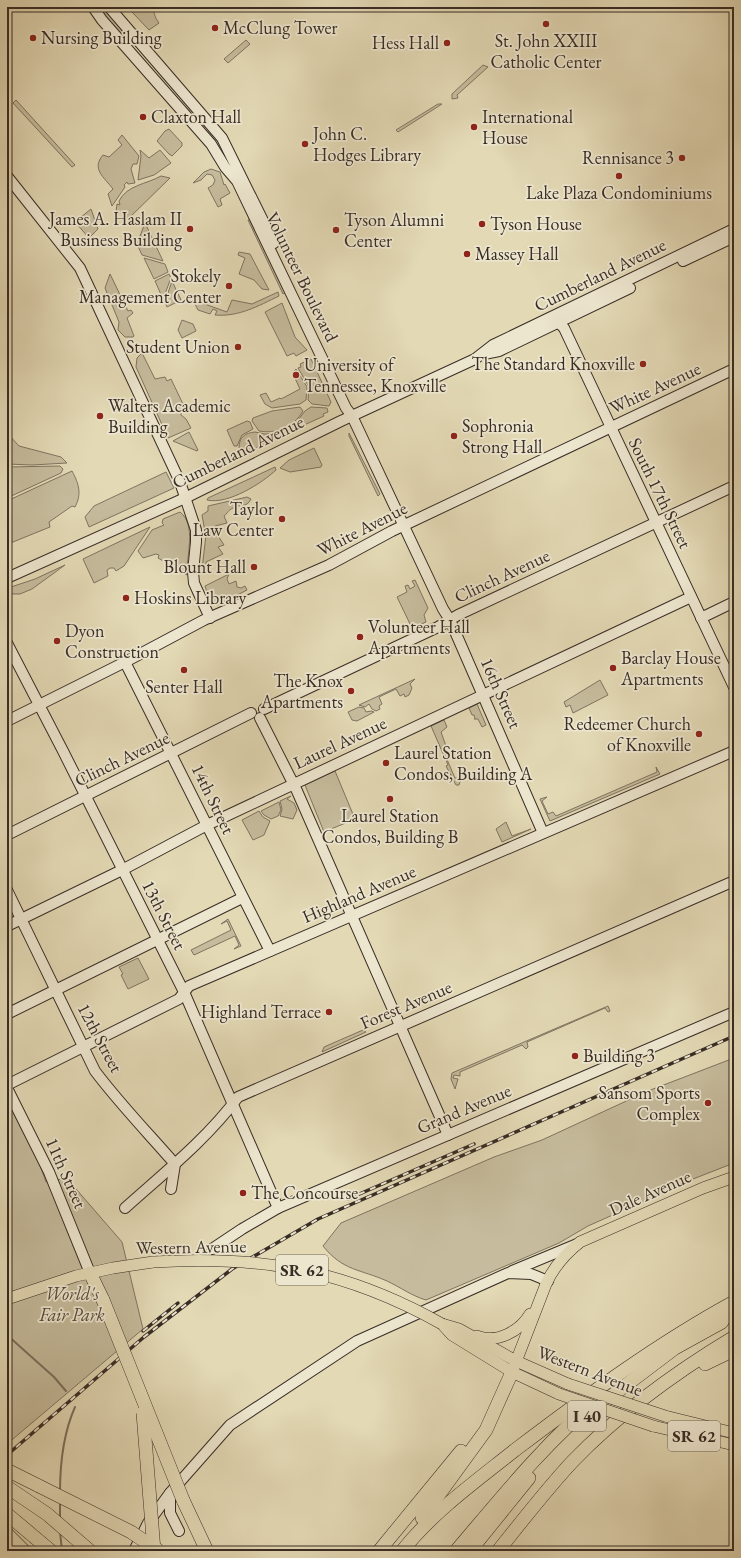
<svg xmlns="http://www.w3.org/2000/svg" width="741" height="1558" font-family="'EB Garamond',serif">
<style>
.green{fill:#c6bc9d;stroke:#7f7461}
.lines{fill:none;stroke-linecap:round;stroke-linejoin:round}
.stream{stroke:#7c715e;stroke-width:2}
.secondary-casing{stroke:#382d25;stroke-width:12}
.primary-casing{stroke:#382d25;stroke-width:12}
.highway-casing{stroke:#382d25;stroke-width:14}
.secondary{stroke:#ede6cf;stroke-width:10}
.primary{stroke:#e3d9b5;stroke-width:11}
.highway{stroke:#e3d9b5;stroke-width:13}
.rail-casing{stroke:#382d25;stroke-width:3.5}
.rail{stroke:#ede6cf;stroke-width:2;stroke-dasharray:6;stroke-linecap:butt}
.primary-bridge-casing{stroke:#382d25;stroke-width:12;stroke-linecap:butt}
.highway-bridge-casing{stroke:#382d25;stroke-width:14;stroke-linecap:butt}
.primary-bridge{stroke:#e3d9b5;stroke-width:11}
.highway-bridge{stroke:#e3d9b5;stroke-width:13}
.poi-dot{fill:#8f2418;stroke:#ede6cf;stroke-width:1.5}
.labels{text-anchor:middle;stroke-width:3.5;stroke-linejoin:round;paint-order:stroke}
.shield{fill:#ede6cf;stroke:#6e6458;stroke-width:1}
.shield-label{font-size:17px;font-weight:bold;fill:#382d25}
.poi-label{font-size:18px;fill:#382d25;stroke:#ede6cf;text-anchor:start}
.street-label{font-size:18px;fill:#382d25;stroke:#ede6cf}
.park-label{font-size:18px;font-style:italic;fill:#544a3d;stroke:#ede6cf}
</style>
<rect width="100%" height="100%" fill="#e3d9b5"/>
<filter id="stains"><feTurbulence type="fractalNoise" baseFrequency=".005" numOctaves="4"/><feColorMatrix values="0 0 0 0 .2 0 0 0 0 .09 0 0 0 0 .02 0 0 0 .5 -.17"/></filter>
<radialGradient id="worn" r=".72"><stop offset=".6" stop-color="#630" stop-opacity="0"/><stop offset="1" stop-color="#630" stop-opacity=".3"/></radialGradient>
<!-- green -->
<g class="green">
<polygon points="98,7 104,7 133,42 133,45 130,45"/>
<path d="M 131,7 L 151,7 C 155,12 154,17 159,23 L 149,30 L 132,12 L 134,11 Z"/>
<polygon points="246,40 250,44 228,63 224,59"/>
<polygon points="483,65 488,67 457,95 458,98 452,99 452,94"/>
<polygon points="16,100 75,165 72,167 13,103"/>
<polygon points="438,104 442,104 398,132 396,130"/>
<polygon points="169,129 182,143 182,146 172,156 169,154 157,141 165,131"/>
<path d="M 122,135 L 139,156 L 137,164 L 133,164 L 131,169 L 135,183 L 128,184 L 127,182 L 124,185 L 125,187 L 112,206 L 108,194 L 113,189 C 104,177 91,169 103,155 L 109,157 L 122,145 L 118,140 Z"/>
<polygon points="140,150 149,158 160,150 171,163 154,175 138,180 141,156"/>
<polygon points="211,169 220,172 224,185 225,184 230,193 220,199 222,205 218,207 208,188 213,185 215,180 212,175 207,174 201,180 193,183 204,172"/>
<path d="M 161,176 L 170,178 L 128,219 L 122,212 L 118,214 L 116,212 L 117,204 L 120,205 L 119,201 C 127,185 147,184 161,176 Z"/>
<polygon points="91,209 98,229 89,238 75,222"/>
<polygon points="251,219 286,292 283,294 248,220"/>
<polygon points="145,223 163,261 142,255 137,244"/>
<polygon points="239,252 250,254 269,290 262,289 254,280 239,274 245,258 238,255"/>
<polygon points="144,258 165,264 168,272 154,279"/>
<polygon points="110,274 128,311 131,310 133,313 127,318 134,336 133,337 125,337 118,330 119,322 105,288"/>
<polygon points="169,274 171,278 163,299 155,281"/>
<polygon points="172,281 181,300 167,307 165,302"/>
<path d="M 278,292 L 279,296 C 258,306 239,317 215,315 L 217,311 L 213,309 L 210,314 L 198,310 L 195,304 L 199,302 L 227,312 L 232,300 L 252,304 Z"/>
<polygon points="282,303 295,337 307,350 296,356 294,353 287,356 265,312"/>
<polygon points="182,320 193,324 196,331 182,338 178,330"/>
<polygon points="142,353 155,379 165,377 167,381 171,379 183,404 185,403 186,407 181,409 181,415 186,419 191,428 168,438 136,367 137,358"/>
<polygon points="311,359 331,402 329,406 312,404 308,400 309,387 298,368 301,367 300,364"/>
<polygon points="296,369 307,387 306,400 300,404 272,408 265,404 260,395 266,393 271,402 280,398 281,399 300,389 293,374 295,373 294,371"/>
<path d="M 300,407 L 303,411 C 293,428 276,434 259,431 L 252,421 L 253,418 L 272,411 Z"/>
<polygon points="311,407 327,408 328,412 323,414 324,416 282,435 281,432 294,425 305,411"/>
<polygon points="247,421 250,422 253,429 242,435 237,446 234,446 227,430"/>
<polygon points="189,432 198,450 197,451 173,441"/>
<path d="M 255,432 L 265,434 L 278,433 L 280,436 L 248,452 L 242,452 L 239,448 C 239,437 245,433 255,432 Z"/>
<polygon points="7,433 19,446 61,457 67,463 32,465 7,464"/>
<polygon points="349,433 380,494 378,496 349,436"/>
<polygon points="314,448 322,465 321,467 290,472 280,468 289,460"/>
<polygon points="60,466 63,469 61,473 7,498 7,467"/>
<path d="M 275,467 L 276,470 C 262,483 228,505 207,500 L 208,498 Z"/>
<path d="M 72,471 C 79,484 82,494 75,507 L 72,506 L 49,522 L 50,527 L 8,544 L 7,501 Z"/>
<polygon points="166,472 174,488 89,527 85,517 94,506"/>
<path d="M 247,497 L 251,499 C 246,509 240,503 233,508 C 228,510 228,513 224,516 L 227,523 L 215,526 L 216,528 L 205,532 L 202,515 L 208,511 L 208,506 Z"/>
<path d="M 180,512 C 197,525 186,557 187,575 L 158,558 L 159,555 L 156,554 L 143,558 L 138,551 L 152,530 L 164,525 L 162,523 L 163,519 Z"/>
<polygon points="150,527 124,566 116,571 114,568 110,568 107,570 108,576 94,583 83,559"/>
<polygon points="215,531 224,545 218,547 223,554 206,562 206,568 202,569 206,535"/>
<polygon points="65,565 32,589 20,594 7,594 7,589 11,588 11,587 35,579"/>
<path d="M 229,574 L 227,579 L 229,584 L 236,581 L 237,587 L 241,588 L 245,586 L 247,590 L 218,605 C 211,602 207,593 205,586 Z"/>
<polygon points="415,580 428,608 424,615 426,622 412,628 397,597 407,592 405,586 408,585 410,589 415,586 412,581"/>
<polygon points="415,679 410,684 412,688 409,695 405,697 404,694 400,696 396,689 379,697 382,704 379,706 380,709 376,711 372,709 369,704 365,707 359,705"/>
<polygon points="600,680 608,695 573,713 570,705 566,707 564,702"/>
<polygon points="477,704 486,725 482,727 478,719 474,719 475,718 474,715 472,715 469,708"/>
<polygon points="359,707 364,708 366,712 371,711 374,712 357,721 352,720 348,712"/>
<polygon points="444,720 447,727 441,732 446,746 442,748 455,778 461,779 459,785 456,785 446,766 448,765 431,726"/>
<polygon points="656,767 660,774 550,821 540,799 547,797 542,801 548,814 553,812 556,816 657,772"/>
<polygon points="335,771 355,819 324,832 305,785"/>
<polygon points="291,796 287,799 294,803 297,810 293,819 280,816 282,809 280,801"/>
<polygon points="279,802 281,810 278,816 271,819 264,815 261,811"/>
<polygon points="259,811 263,817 270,821 264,835 253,840 242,820"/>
<polygon points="506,822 512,836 531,829 502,842 496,829"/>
<polygon points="228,919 241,946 234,949 239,945 235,936 194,955 191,950 231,930 227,921 221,924"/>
<polygon points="138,958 149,979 128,989 121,975 123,974 119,967"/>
<polygon points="608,1006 610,1011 608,1012 605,1008 527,1042 528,1047 526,1049 522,1045 460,1072 460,1076 454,1075 453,1078 458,1079 455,1089 451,1079 452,1073"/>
<polygon points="363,1030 366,1032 322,1052 324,1047"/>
<path d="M 734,1058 L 734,1163 L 675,1186 L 669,1190 L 588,1226 L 559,1243 L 426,1300 C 412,1296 400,1287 387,1281 C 360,1269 343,1271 323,1246 L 341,1223 L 494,1157 L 542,1140 L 648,1091 Z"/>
<polygon points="7,1099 37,1157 46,1182 61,1179 70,1182 122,1242 143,1329 7,1444"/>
</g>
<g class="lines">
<!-- stream -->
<g class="stream">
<polyline points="7,1335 54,1377 66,1391"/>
<path d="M 60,1492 C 60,1463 63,1434 75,1407"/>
<polyline points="60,1502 60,1518"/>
<polyline points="60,1532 62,1551"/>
</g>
<defs>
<g id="secondary">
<polyline points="93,7 102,20 211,144 225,167 237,181 346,408 352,416 443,609 450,620 543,833"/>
<polyline points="109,7 222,138 274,243"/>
<polyline points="7,176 80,268 180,482 196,530 196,542 193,572 194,583 210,618"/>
<polyline points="683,261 734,237"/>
<polyline points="553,317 564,328 734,687"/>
<polyline points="484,354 499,351 630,288"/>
<polyline points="7,578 185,498 341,421 475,359 493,345 734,229"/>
<polyline points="701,618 734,602"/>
<polyline points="7,643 63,751 184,992 278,1208"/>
<polyline points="125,662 270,951"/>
<polyline points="264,709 438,627 458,615 734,486"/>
<polyline points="260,718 297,791 448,1135"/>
<polyline points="7,721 125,662 204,620 329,565 392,531 734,369"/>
<polyline points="7,835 251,713"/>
<path d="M 7,890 L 95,1071 C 119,1103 148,1133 175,1164 L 171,1189"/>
<polyline points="7,926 122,870 207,825 691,597"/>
<polyline points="7,1014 242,898"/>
<polyline points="7,1085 179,999 189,986 734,751"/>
<polyline points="7,1088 49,1172 90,1273"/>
<path d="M 125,1208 C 164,1173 207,1139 238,1097 L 734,881"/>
<polyline points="212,1249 242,1229 278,1208 734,1012"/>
<polyline points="512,1271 577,1244"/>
<polyline points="170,1493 170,1513 179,1531"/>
<polyline points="134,1551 148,1523 170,1493 230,1425 357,1341 508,1273 531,1274 548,1281"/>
</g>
<g id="primary">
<polyline points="7,1299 76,1276 113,1268 153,1262"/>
<polyline points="442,1324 459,1329 516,1361 568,1384"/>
<polyline points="442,1324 452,1335 512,1372 559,1394"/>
<path d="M 477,1336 C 497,1344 520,1331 530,1314"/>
<path d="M 512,1372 L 546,1284 C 554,1266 565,1254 580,1242 L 703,1188 L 734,1177"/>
<polyline points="665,1416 734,1433"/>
<polyline points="653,1426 734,1445"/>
</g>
<g id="highway">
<polyline points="90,1273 103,1300"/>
<polyline points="712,1323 734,1314"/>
<polyline points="705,1364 734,1350"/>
<polyline points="601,1404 675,1348 722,1322"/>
<polyline points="7,1470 39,1486"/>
<polyline points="7,1487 47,1514 90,1551"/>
<polyline points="183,1500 207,1551"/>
<polyline points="7,1514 51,1551"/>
<polyline points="422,1518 486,1430 512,1372"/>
<polyline points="7,1534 24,1551"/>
<polyline points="379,1551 461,1451"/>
<path d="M 402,1551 C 434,1511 475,1482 515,1450 C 585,1397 657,1344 734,1302"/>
<path d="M 456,1551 C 501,1498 544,1444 598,1399"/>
<polyline points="470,1551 529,1478"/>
<path d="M 498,1551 C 522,1521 546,1490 572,1462 C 619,1413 676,1372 734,1337"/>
</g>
</defs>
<!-- secondary casing -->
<use href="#secondary" class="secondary-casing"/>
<!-- primary casing -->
<use href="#primary" class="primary-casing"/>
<!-- highway casing -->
<use href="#highway" class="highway-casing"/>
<!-- secondary -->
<use href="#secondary" class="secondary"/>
<!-- primary -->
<use href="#primary" class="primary"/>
<!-- highway -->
<use href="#highway" class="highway"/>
<defs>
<g id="rail">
<polyline points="348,1199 474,1144"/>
<polyline points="143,1331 178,1303"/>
<polyline points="7,1455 144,1337 232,1269 318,1219 734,1036"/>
</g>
</defs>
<!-- rail casing -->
<use href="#rail" class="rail-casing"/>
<!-- rail -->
<use href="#rail" class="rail"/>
<defs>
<g id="primary-bridge">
<path d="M 153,1262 C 262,1255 346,1270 442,1324"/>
<polyline points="568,1384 665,1416"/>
<polyline points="559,1394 653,1426"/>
</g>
<g id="highway-bridge">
<polyline points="103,1300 183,1500"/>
<polyline points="143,1413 154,1551"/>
<polyline points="39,1486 131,1532 159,1551"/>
</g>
</defs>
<!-- primary-bridge casing -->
<use href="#primary-bridge" class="primary-bridge-casing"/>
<!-- highway-bridge casing -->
<use href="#highway-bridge" class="highway-bridge-casing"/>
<!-- primary-bridge -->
<use href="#primary-bridge" class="primary-bridge"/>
<!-- highway-bridge -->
<use href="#highway-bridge" class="highway-bridge"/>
</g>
<!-- markers -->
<g class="poi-dot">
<circle cx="546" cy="24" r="4"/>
<circle cx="215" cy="28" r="4"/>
<circle cx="33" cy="38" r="4"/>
<circle cx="447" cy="43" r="4"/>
<circle cx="143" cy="117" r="4"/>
<circle cx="474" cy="127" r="4"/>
<circle cx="305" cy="144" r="4"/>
<circle cx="682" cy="158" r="4"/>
<circle cx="619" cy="176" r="4"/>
<circle cx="482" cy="224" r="4"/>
<circle cx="190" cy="229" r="4"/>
<circle cx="336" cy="230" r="4"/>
<circle cx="467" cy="254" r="4"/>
<circle cx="229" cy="286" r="4"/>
<circle cx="238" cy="347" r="4"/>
<circle cx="643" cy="364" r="4"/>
<circle cx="296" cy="375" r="4"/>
<circle cx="100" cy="416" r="4"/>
<circle cx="454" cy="436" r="4"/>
<circle cx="282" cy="519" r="4"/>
<circle cx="254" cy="567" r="4"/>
<circle cx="126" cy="598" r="4"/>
<circle cx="360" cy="637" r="4"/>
<circle cx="57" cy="641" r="4"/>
<circle cx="613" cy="668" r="4"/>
<circle cx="184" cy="670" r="4"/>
<circle cx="351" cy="691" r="4"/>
<circle cx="699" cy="734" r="4"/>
<circle cx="386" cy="763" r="4"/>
<circle cx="390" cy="799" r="4"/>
<circle cx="329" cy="1012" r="4"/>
<circle cx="575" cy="1056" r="4"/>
<circle cx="708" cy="1103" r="4"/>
<circle cx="243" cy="1193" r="4"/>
</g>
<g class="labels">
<!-- shield labels -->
<g class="shield">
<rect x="276" y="1255" width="52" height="30" rx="3"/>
<rect x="568" y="1401" width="38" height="30" rx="3"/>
<rect x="668" y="1421" width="52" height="30" rx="3"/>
</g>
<g class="shield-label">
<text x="302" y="1276">SR 62</text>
<text x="587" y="1422">I 40</text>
<text x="694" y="1442">SR 62</text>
</g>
<!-- poi labels -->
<g class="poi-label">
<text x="223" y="34">McClung Tower</text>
<text x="41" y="44">Nursing Building</text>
<text x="546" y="47" text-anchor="middle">St. John XXIII<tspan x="546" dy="21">Catholic Center</tspan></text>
<text x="439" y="49" text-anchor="end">Hess Hall</text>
<text x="151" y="123">Claxton Hall</text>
<text x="482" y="123">International<tspan x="482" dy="21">House</tspan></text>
<text x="313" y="140">John C.<tspan x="313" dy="21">Hodges Library</tspan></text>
<text x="674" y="164" text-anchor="end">Rennisance 3</text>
<text x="619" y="199" text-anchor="middle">Lake Plaza Condominiums</text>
<text x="182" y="225" text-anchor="end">James A. Haslam II<tspan x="182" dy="21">Business Building</tspan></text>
<text x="344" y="226">Tyson Alumni<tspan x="344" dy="21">Center</tspan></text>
<text x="490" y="230">Tyson House</text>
<text x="475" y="260">Massey Hall</text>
<text x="221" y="282" text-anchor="end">Stokely<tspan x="221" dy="21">Management Center</tspan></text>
<text x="230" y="353" text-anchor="end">Student Union</text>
<text x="635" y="370" text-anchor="end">The Standard Knoxville</text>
<text x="304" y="371">University of<tspan x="304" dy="21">Tennessee, Knoxville</tspan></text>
<text x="108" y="412">Walters Academic<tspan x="108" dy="21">Building</tspan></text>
<text x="462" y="432">Sophronia<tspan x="462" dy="21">Strong Hall</tspan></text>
<text x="274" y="515" text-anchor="end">Taylor<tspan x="274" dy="21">Law Center</tspan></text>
<text x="246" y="573" text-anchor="end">Blount Hall</text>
<text x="134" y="604">Hoskins Library</text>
<text x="368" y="633">Volunteer Hall<tspan x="368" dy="21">Apartments</tspan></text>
<text x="65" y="637">Dyon<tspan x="65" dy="21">Construction</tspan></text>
<text x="621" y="664">Barclay House<tspan x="621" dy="21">Apartments</tspan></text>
<text x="343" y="687" text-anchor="end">The Knox<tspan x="343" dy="21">Apartments</tspan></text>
<text x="184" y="693" text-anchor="middle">Senter Hall</text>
<text x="691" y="730" text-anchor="end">Redeemer Church<tspan x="691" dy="21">of Knoxville</tspan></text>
<text x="394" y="759">Laurel Station<tspan x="394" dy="21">Condos, Building A</tspan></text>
<text x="390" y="822" text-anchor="middle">Laurel Station<tspan x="390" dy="21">Condos, Building B</tspan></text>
<text x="321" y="1018" text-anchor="end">Highland Terrace</text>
<text x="583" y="1062">Building 3</text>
<text x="700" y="1099" text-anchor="end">Sansom Sports<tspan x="700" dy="21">Complex</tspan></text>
<text x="251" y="1199">The Concourse</text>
</g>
<!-- street labels -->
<g class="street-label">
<text transform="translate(600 275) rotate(-26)" y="6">Cumberland Avenue</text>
<text transform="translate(302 277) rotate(64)" y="6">Volunteer Boulevard</text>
<text transform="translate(655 388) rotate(-25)" y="6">White Avenue</text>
<text transform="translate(238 452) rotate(-26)" y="6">Cumberland Avenue</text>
<text transform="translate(660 493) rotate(64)" y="6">South 17th Street</text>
<text transform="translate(362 529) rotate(-27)" y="6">White Avenue</text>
<text transform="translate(502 576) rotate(-25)" y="6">Clinch Avenue</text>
<text transform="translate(501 693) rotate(66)" y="6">16th Street</text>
<text transform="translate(340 743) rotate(-25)" y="6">Laurel Avenue</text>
<text transform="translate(122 759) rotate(-26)" y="6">Clinch Avenue</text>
<text transform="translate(213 799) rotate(64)" y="6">14th Street</text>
<text transform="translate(359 894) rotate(-23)" y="6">Highland Avenue</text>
<text transform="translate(164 915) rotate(63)" y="6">13th Street</text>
<text transform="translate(406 1005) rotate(-23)" y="6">Forest Avenue</text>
<text transform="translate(100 1038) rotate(62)" y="6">12th Street</text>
<text transform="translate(464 1109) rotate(-23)" y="6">Grand Avenue</text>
<text transform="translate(66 1173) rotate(66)" y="6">11th Street</text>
<text transform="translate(650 1193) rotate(-24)" y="6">Dale Avenue</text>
<text transform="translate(191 1247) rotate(-1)" y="6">Western Avenue</text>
<text transform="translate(590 1371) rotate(21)" y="6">Western Avenue</text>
</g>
<!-- park labels -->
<g class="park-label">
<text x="72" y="1300">World's<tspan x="72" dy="21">Fair Park</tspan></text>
</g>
</g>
<!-- margin -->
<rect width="741" height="1558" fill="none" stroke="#e3d9b5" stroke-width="24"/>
<rect x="8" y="8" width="725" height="1542" fill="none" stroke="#382d25" stroke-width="2"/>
<rect x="12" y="12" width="717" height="1534" fill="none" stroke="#382d25"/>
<rect width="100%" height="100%" filter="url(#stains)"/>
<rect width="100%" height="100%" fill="url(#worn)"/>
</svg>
